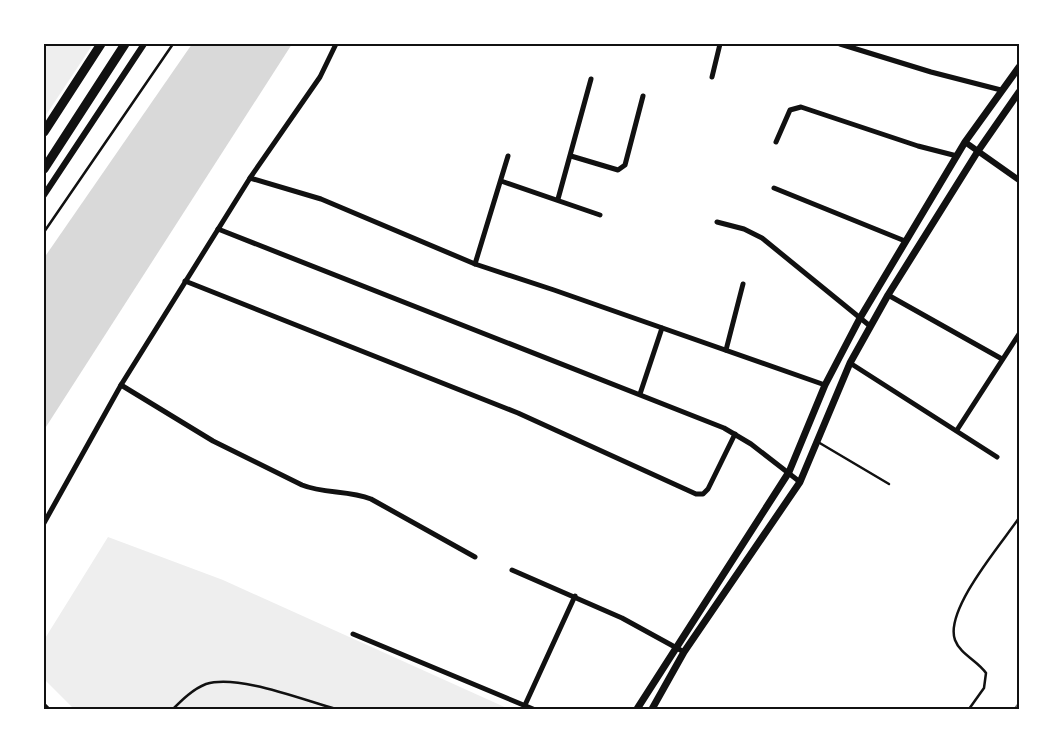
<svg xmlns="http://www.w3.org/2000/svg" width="1063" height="753" font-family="'Titillium Web',sans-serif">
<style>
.green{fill:#eee}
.water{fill:#d9d9d9}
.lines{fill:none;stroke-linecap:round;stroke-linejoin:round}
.service{stroke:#111;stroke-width:2.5}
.minor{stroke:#111;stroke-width:5}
.tertiary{stroke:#111;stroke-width:6}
.secondary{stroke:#111;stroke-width:7}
.trunk{stroke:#111;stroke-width:9}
.rail{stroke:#707070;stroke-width:3}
.neatline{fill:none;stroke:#111;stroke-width:2}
</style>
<rect width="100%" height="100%" fill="#fff"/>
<!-- green -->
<g class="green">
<polygon points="44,44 93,44 44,118"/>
<polygon points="108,537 223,580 509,709 74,709 44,679 44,640"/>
</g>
<!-- water -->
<polygon class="water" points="192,44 292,44 44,430 44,258"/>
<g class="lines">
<!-- service -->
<g class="service">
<polyline points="44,232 173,44"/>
<polyline points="818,442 889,484"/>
<path d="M 173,709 C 182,700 193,689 206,684 C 238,674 303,700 336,709"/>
<path d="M 969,709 L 984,688 L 986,673 C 978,661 960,654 955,640 C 944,610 1002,543 1019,518"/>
</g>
<!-- minor -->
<g class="minor">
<polyline points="840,44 931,72 1001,90"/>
<polyline points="712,77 720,44"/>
<polyline points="776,142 790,110 801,107 918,146 957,156"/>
<polyline points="571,156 618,170 625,165 643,96"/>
<polyline points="250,178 321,199 475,264 554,290 825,385"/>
<polyline points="501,181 600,215"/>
<polyline points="774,188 905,241"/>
<polyline points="558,199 591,79"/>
<polyline points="717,222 744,229 762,238 870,326"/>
<polyline points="218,229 724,428 751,444 800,482"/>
<polyline points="475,264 508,156"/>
<polyline points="185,281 518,413 696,494 703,494 708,489 735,434"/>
<polyline points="888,295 1002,359"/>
<polyline points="726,350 743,284"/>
<polyline points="850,363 997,457"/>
<path d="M 121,385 L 213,441 L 302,485 C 324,494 348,490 371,499 L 475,557"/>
<polyline points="640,394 662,328"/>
<polyline points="957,430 1019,334"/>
<polyline points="44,523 121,385 250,178 320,77 336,44"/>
<polyline points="512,570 622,618 684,652"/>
<polyline points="353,634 533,709"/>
<polyline points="525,705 575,596"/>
</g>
<!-- tertiary -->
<g class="tertiary">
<polyline points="965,142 1019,180"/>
<polyline points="44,195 144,44"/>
<polyline points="44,706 47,709"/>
</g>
<!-- secondary -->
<g class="secondary">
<polyline points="637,709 789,472 825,385 860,318 965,142 1019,67"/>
<polyline points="652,709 684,652 800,482 850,363 888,295 978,151 1019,92"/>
</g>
<!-- trunk -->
<g class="trunk">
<polyline points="44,132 101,44"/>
<polyline points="44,169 125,44"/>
</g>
<!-- rail -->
<polyline class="rail" points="1015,709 1019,704"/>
</g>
<!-- border -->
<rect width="1063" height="753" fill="none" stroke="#ffffff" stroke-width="90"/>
<rect x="45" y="45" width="973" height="663" class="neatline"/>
</svg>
